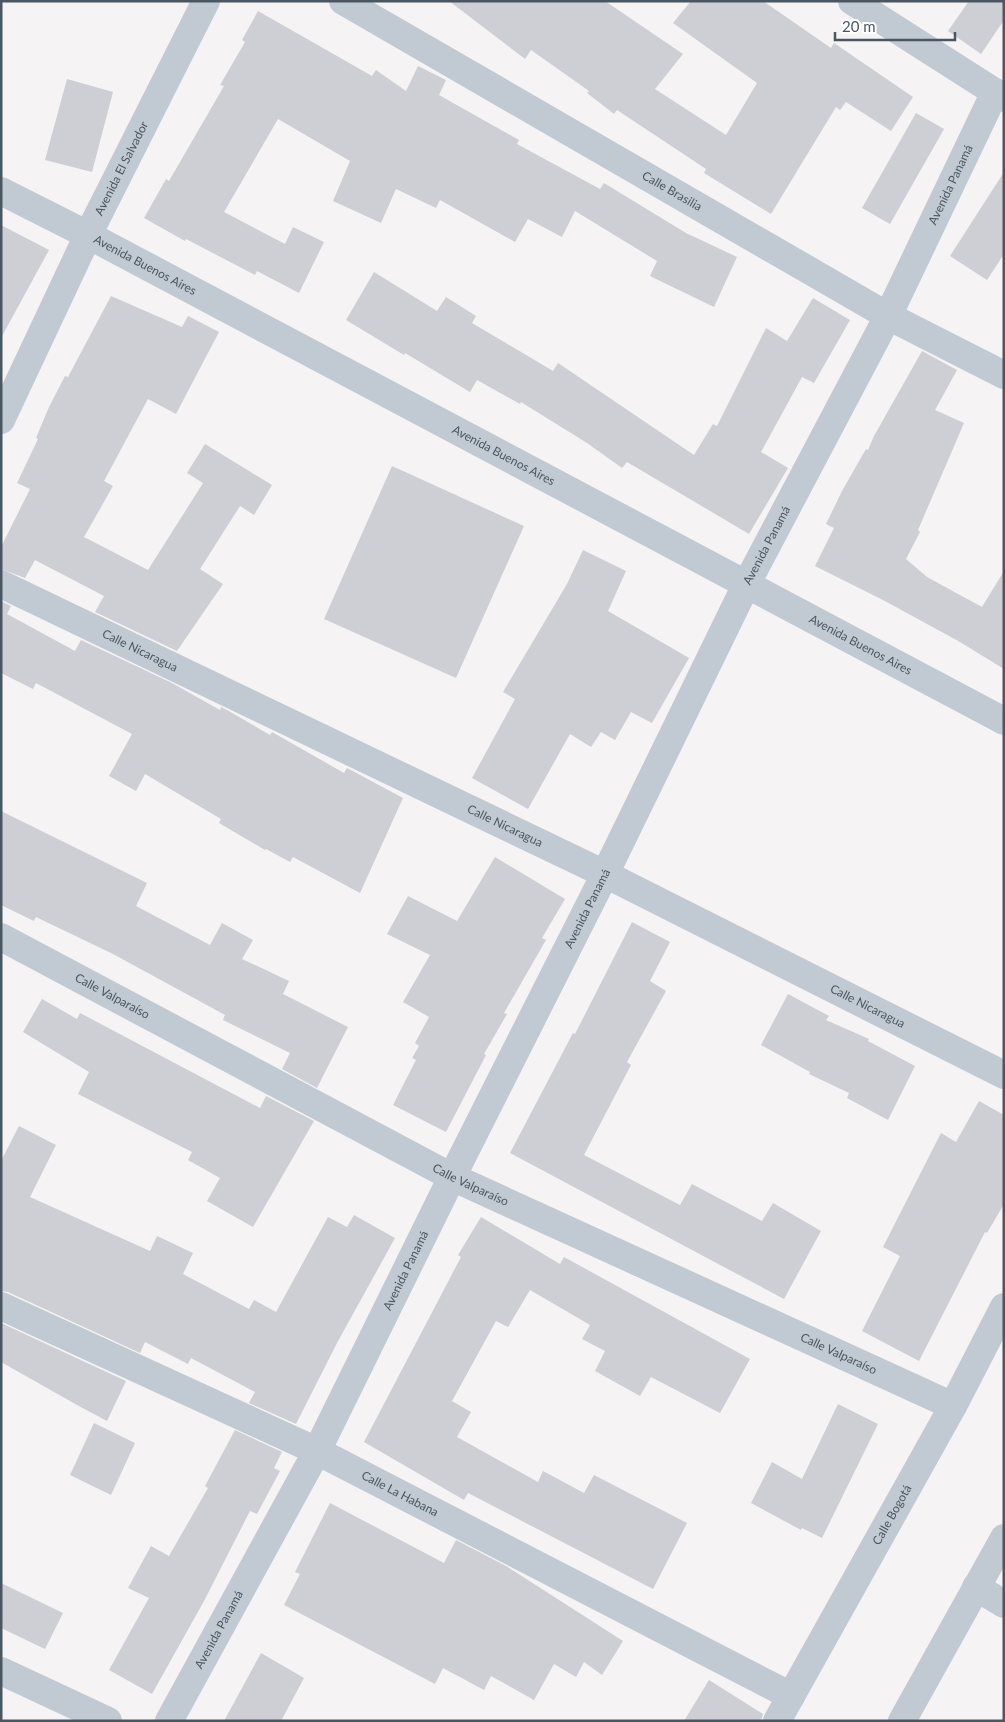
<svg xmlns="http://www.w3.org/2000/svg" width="1005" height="1722" font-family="Lato,sans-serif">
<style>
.building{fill:#cdcfd5}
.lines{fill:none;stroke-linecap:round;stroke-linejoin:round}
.street{stroke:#c1cad2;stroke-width:28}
.labels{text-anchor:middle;stroke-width:5;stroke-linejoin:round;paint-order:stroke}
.street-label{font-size:12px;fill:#4a5661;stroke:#fff}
</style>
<rect width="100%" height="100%" fill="#f5f3f3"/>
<!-- building -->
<g class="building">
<polygon points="449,1 605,1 683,54 655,89 726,135 757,83 673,23 691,1 763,1 831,48 834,43 913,97 891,131 846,102 840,110 836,107 771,214 704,173 706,169 617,110 614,114 587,93 589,91 531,50 525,59"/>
<polygon points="969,1 1004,1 1004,20 981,54 948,31"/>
<polygon points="258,11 372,76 376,70 406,91 418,66 446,80 439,95 519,140 517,144 600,189 604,183 686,233 737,257 714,307 650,276 657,261 575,211 562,237 528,219 515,242 440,200 436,208 396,189 381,223 333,201 350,161 278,119 224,212 285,244 293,227 324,242 299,293 257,271 255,275 186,239 185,241 144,218 166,179 169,181 224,86 220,85 245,42 242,40"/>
<polygon points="67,79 113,92 92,172 45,160"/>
<polygon points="916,113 944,129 890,224 862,208"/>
<polygon points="1004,172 1004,254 987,280 950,256"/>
<polygon points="1,225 49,250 1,338"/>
<polygon points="374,272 437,311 446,297 476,316 472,323 553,371 558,363 694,455 713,424 717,426 766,328 787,341 813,298 850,320 814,383 802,377 761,452 788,468 749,534 627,462 622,468 587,443 521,402 520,404 477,380 470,392 405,353 404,355 346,320"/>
<polygon points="111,296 182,327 188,316 219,332 176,414 148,399 104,481 113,486 84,537 148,570 203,483 187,473 205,444 272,485 254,515 240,506 200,569 223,584 177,651 95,612 104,596 35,560 25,578 1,569 1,547 30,489 17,483 38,439 36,438 49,407 65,376 68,377"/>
<polygon points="922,351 957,370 935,410 964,423 918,530 920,532 906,559 927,577 982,607 1004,571 1004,669 960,642 883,600 815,566 834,528 826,524 842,491 866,449 868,450 874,436"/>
<polygon points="392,466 524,526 456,678 324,619"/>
<polygon points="583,550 626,571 608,611 689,658 652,723 631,712 615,740 601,732 591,747 570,734 528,809 472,778 515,699 503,692 567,584"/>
<polygon points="1,601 11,606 7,614 75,651 81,640 172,683 220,710 221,707 227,710 270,735 272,732 344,773 347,768 403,798 360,893 293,857 290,862 266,849 265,850 219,823 221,819 145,774 136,791 109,776 132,734 36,683 33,689 1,673"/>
<polygon points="1,811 147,883 136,906 210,945 222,923 253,940 242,959 289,981 283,994 348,1027 317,1088 282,1069 290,1053 223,1020 225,1015 113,954 36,917 34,921 1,905"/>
<polygon points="495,857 565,899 542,938 546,940 504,1013 507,1014 484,1054 486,1055 446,1132 393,1105 416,1060 412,1058 419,1046 415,1043 429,1017 403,1002 430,955 387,934 408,896 457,921"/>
<polygon points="632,922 670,942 650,981 666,991 627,1062 631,1065 584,1155 680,1205 692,1184 762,1221 773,1203 821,1231 784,1299 510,1153 573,1033 575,1034"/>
<polygon points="788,994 829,1016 826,1020 869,1039 868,1041 915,1066 888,1120 847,1098 849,1093 809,1074 810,1072 761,1045"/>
<polygon points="42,999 77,1019 80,1013 260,1108 266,1096 314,1121 253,1227 207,1201 220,1178 188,1160 192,1152 78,1094 89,1072 23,1032"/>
<polygon points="979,1101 1004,1115 1004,1204 987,1233 985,1232 919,1361 862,1331 900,1256 883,1247 941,1133 956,1142"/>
<polygon points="19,1126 56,1145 30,1197 150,1251 157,1236 193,1253 183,1274 249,1309 254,1300 276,1312 328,1217 347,1227 354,1215 395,1238 337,1343 296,1424 249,1403 255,1392 191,1358 188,1364 145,1342 140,1353 8,1292 1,1291 1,1161"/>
<polygon points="481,1217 560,1264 564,1257 750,1359 720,1413 651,1377 640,1396 595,1371 605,1351 582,1339 590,1325 530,1290 508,1327 496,1321 452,1401 471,1412 457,1437 538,1482 543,1471 584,1493 594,1475 687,1523 653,1589 468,1493 464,1500 364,1442 461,1257 458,1255"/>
<polygon points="1,1323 126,1381 107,1421 77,1405 1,1362"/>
<polygon points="838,1404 878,1424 822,1538 802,1528 801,1530 751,1503 772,1462 802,1479"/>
<polygon points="94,1423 135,1443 111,1495 70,1475"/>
<polygon points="235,1430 282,1452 274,1468 280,1471 257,1514 250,1511 204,1601 152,1694 109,1670 149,1598 128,1588 151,1546 169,1556 208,1488 205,1486"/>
<polygon points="330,1503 444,1563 456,1540 506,1566 623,1641 602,1675 584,1662 576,1677 554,1664 534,1700 491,1676 484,1690 443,1668 435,1684 284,1605 300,1574 295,1572"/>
<polygon points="1,1583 63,1613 45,1649 1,1628"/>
<polygon points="261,1653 304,1678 281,1721 224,1721"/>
<polygon points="709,1680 763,1714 761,1721 684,1721"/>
</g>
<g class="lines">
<!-- street -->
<g class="street">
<path id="s1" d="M 343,1 L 888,316 L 1004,375"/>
<polyline points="852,1 1004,98"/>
<path id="s2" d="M 1,191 L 88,235 L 1004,721"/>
<path id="s3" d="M 1,420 L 88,235 L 206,1"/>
<path id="s4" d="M 1,584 L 605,874 L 1004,1075"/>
<path id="s5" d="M 1,937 L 452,1177 L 953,1406"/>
<path id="s6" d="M 1,1306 L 317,1451 L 791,1696"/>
<polyline points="976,1587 1004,1604"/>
<polyline points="1,1671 108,1721"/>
<path id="s7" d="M 169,1721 L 317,1451 L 452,1177 L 605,874 L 746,585 L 888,316 L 995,92"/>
<path id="s8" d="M 777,1721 L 953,1406 L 1004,1307"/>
<polyline points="902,1721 1004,1538"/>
</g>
</g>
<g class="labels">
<!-- street labels -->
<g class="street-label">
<text dy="4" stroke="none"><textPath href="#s3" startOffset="279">Avenida El Salvador</textPath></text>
<text dy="4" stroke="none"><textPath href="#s7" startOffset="1724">Avenida Panamá</textPath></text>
<text dy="4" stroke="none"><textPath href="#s1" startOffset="380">Calle Brasilia</textPath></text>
<text dy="4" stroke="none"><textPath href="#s2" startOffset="162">Avenida Buenos Aires</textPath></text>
<text dy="4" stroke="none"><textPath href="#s2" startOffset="568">Avenida Buenos Aires</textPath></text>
<text dy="4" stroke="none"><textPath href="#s7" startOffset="1319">Avenida Panamá</textPath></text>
<text dy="4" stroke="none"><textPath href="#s2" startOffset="972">Avenida Buenos Aires</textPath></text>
<text dy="4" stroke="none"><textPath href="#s4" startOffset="154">Calle Nicaragua</textPath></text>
<text dy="4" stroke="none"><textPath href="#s4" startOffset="559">Calle Nicaragua</textPath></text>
<text dy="4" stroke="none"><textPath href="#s7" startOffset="914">Avenida Panamá</textPath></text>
<text dy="4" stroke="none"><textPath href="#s5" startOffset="126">Calle Valparaíso</textPath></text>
<text dy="4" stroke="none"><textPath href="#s4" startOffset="964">Calle Nicaragua</textPath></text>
<text dy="4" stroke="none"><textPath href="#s5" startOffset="531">Calle Valparaíso</textPath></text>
<text dy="4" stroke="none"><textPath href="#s7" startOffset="509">Avenida Panamá</textPath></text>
<text dy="4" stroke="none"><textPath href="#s5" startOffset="936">Calle Valparaíso</textPath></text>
<text dy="4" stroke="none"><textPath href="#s6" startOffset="441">Calle La Habana</textPath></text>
<text dy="4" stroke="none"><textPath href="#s8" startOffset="236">Calle Bogotá</textPath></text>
<text dy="4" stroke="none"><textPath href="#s7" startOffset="104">Avenida Panamá</textPath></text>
</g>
</g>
<!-- border -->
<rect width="1005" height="1722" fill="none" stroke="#4a5661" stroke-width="5"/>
<!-- scale -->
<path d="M835 32v8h120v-8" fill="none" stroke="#4a5661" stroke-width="2.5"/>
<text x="842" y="32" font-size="15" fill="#4a5661" stroke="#ffffff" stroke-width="4" paint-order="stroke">20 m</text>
</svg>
